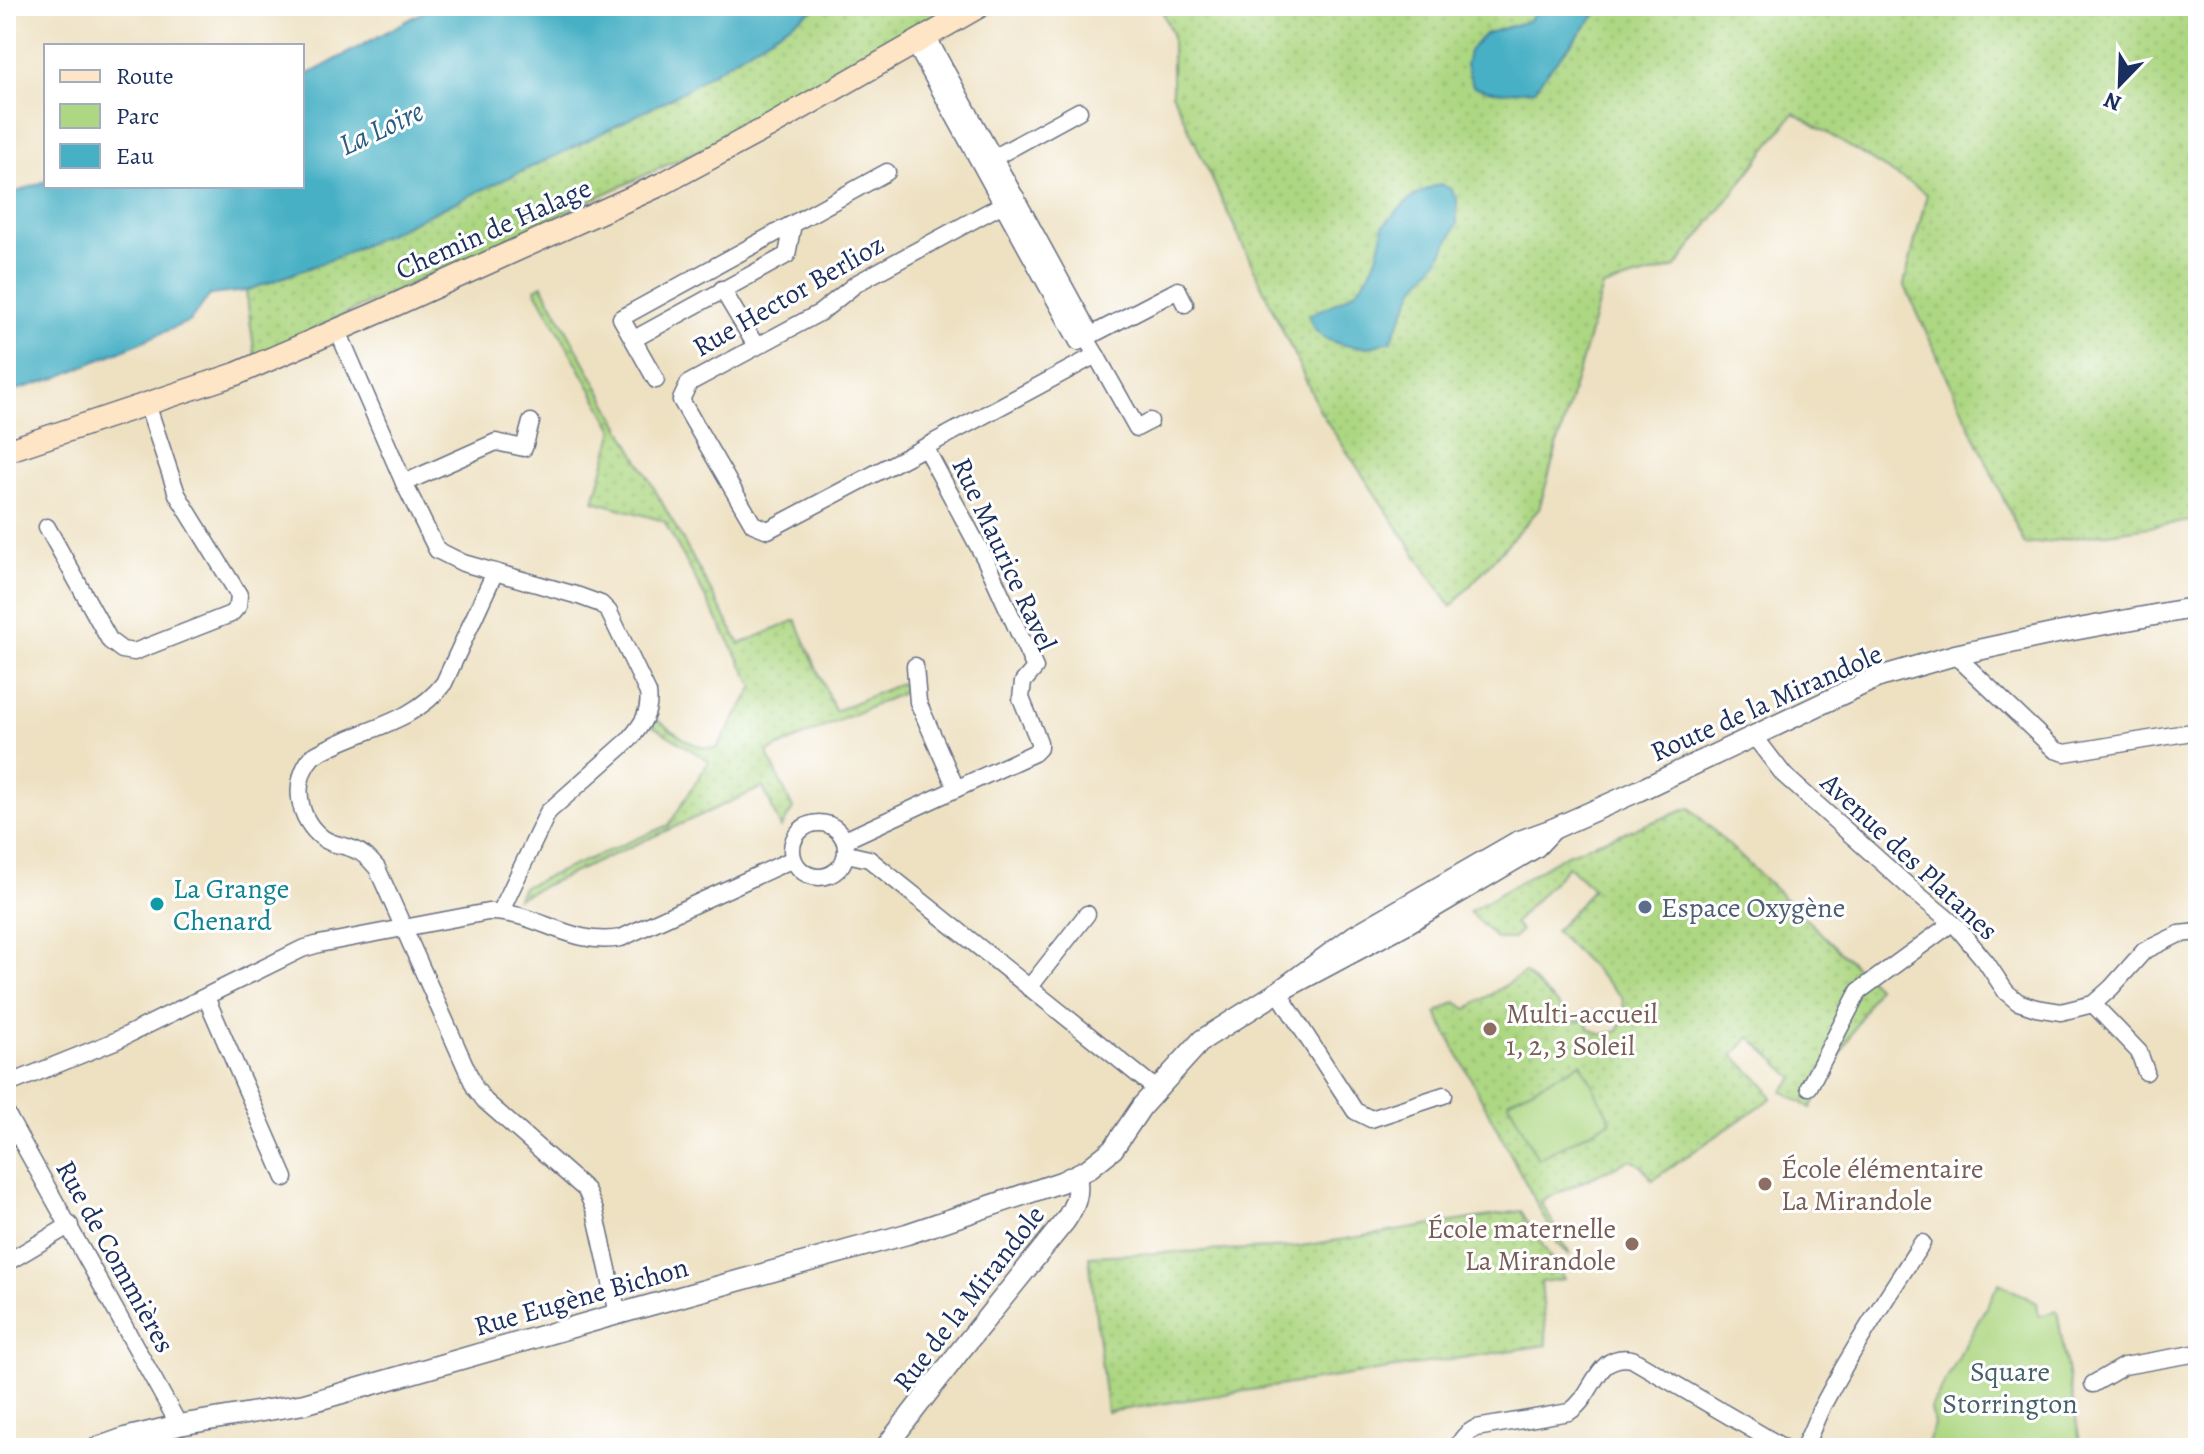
<svg xmlns="http://www.w3.org/2000/svg" width="2204" height="1454" font-family="Alegreya,serif">
<style>
.grass{fill:url(#grass-dots);stroke:#648370;stroke-width:2}
.green{fill:#add782;stroke:#648370;stroke-width:2}
.water{fill:#46b0c5;stroke:#307092;stroke-width:2}
.lines{fill:none;stroke-linecap:round;stroke-linejoin:round}
.minor-casing{stroke:#656d81;stroke-width:19}
.tertiary-casing{stroke:#656d81;stroke-width:23}
.secondary-casing{stroke:#656d81;stroke-width:25}
.minor{stroke:#fff;stroke-width:16}
.tertiary{stroke:#fff;stroke-width:20}
.secondary{stroke:#fde5c5;stroke-width:22}
.culture-dot{fill:#0f9aa8;stroke:#fff;stroke-width:3}
.service-dot{fill:#5c6f8a;stroke:#fff;stroke-width:3}
.education-dot{fill:#8d6e63;stroke:#fff;stroke-width:3}
.labels{text-anchor:middle;stroke-width:6;stroke-linejoin:round;paint-order:stroke}
.street-label{font-size:28px;fill:#1b2f5e;stroke:#fff}
.culture-label{font-size:28px;fill:#0d838f;stroke:#fff;text-anchor:start}
.service-label{font-size:28px;fill:#4e5e75;stroke:#fff;text-anchor:start}
.education-label{font-size:28px;fill:#785e54;stroke:#fff;text-anchor:start}
.park-label{font-size:28px;fill:#476169;stroke:#fff}
.water-label{font-size:30px;font-style:italic;fill:#2a5c82;stroke:#fff}
</style>
<defs>
<pattern id="grass-dots" width="8" height="8" patternUnits="userSpaceOnUse" patternTransform="scale(2)"><rect width="8" height="8" fill="#add782"/><path d="M2 2h.1M6 6h.1" fill="none" stroke="#94b973" stroke-width="1.8" stroke-linecap="round"/></pattern>
</defs>
<rect width="100%" height="100%" fill="#fff"/>
<filter id="ink" filterUnits="userSpaceOnUse"><feTurbulence type="fractalNoise" baseFrequency=".0125" numOctaves="2"/><feDisplacementMap in="SourceGraphic" scale="16" xChannelSelector="R" yChannelSelector="G"/><feConvolveMatrix kernelMatrix="1 2 1 2 8 2 1 2 1" color-interpolation-filters="sRGB"/></filter>
<filter id="wash" filterUnits="userSpaceOnUse"><feTurbulence type="fractalNoise" baseFrequency=".006" numOctaves="4" result="noise"/><feDisplacementMap in="SourceGraphic" scale="32" xChannelSelector="R" yChannelSelector="G"/><feGaussianBlur stdDeviation="1.8" result="paint"/><feColorMatrix in="noise" values="0 0 0 0 0 0 0 0 0 0 0 0 0 0 0 0 0 1.4 0 .05"/><feComposite in="paint" operator="in"/></filter>
<g filter="url(#wash)">
<rect width="100%" height="100%" fill="#eee1c2"/>
<!-- grass -->
<g class="grass">
<polygon points="819,6 950,6 712,144 255,356 246,291 338,257 572,148 677,95"/>
<polygon points="1160,6 2198,6 2198,520 2025,545 1904,284 1927,194 1794,113 1676,267 1603,287 1539,509 1451,607 1321,413 1172,93 1172,34"/>
<path d="M 542,285 L 740,644 L 796,620 L 835,711 L 901,683 L 905,692 L 767,752 L 793,809 L 781,828 L 763,787 L 517,898 L 523,887 L 669,825 L 709,761 L 653,726 L 656,719 C 674,731 694,751 717,748 L 754,687 L 664,521 L 594,501 L 614,430 L 535,289 Z"/>
<path d="M 1690,808 L 1877,987 L 1811,1108 L 1782,1091 L 1794,1078 L 1750,1037 L 1733,1055 L 1765,1086 L 1772,1098 L 1652,1180 C 1645,1169 1641,1163 1629,1160 L 1541,1201 L 1570,1255 L 1558,1244 L 1436,1013 L 1456,1002 L 1467,1009 L 1525,973 L 1575,1022 L 1584,1020 L 1591,1029 L 1602,1035 L 1618,1031 L 1625,1014 L 1622,997 L 1555,931 L 1593,889 L 1568,866 L 1514,923 L 1521,930 L 1513,939 L 1497,939 L 1469,912 L 1567,854 Z"/>
<polygon points="1521,1211 1564,1279 1541,1282 1547,1345 1107,1412 1089,1256 1295,1247"/>
</g>
<!-- green -->
<g class="green">
<polygon points="1581,1063 1611,1121 1538,1159 1508,1101"/>
<polygon points="1999,1283 2037,1303 2039,1316 2057,1311 2081,1448 1925,1448 1934,1425 1931,1408"/>
</g>
<!-- water -->
<g class="water">
<polygon points="434,6 819,6 677,95 572,148 338,257 246,291 210,295 190,321 57,378 6,393 6,196 46,181 46,186 302,186 302,76 313,72"/>
<path d="M 1543,6 L 1603,6 L 1543,77 L 1535,90 C 1513,92 1493,94 1473,86 L 1466,65 L 1469,51 L 1485,34 L 1528,21 Z"/>
<path d="M 1440,184 L 1451,189 L 1457,199 L 1457,224 L 1439,259 L 1416,286 L 1391,341 C 1383,343 1374,347 1366,347 C 1344,347 1312,341 1309,315 C 1325,307 1348,300 1360,286 C 1374,271 1382,246 1383,226 C 1400,207 1415,192 1440,184 Z"/>
</g>
</g>
<g filter="url(#ink)">
<g class="lines">
<defs>
<g id="minor">
<polyline points="927,36 1091,335"/>
<polyline points="914,43 1078,342 1178,290 1185,304"/>
<polyline points="986,162 1079,111"/>
<polyline points="722,289 756,346"/>
<path d="M 337,329 L 404,483 L 437,550 L 463,563 L 579,596 L 601,604 L 609,612 L 648,693 C 651,713 641,726 629,740 L 548,812 L 501,911"/>
<polyline points="634,339 787,255 793,224"/>
<polyline points="1096,355 1137,428 1150,421"/>
<polyline points="656,380 621,318 887,172"/>
<polyline points="925,447 768,530 753,524 681,400 689,383 821,312 857,283 1016,197"/>
<polyline points="404,483 496,442 524,448 531,422"/>
<polyline points="47,527 110,641 122,650 134,652 231,614 238,606 239,595 177,494 147,404"/>
<path d="M 495,572 L 444,683 C 413,725 355,730 313,756 C 291,780 297,820 324,839 C 333,845 343,845 353,849 C 364,853 370,860 377,868 L 475,1088 L 485,1101 L 586,1190 L 595,1211 L 618,1314"/>
<polyline points="1955,655 2055,750 2065,753 2198,731"/>
<polyline points="915,666 918,702 956,788"/>
<polyline points="1754,736 1784,775 1916,893 1956,926 1986,962 2006,992 2018,1002 2036,1008 2061,1012 2093,1004 2111,988 2144,951 2179,934 2198,932"/>
<circle cx="819" cy="850" r="27"/>
<polyline points="845,840 1034,753 1039,748 1039,742 1021,698 1023,682 1035,668 985,559 925,447 1096,355 1086,338"/>
<polyline points="847,854 869,859 1156,1089"/>
<polyline points="1029,988 1087,914"/>
<polyline points="1278,992 1355,1111 1371,1119 1444,1095"/>
<polyline points="206,997 285,1178"/>
<polyline points="2093,1004 2139,1052 2146,1072"/>
<path d="M 6,1085 L 115,1041 L 302,949 L 319,944 L 488,912 C 538,911 569,947 621,938 L 793,859"/>
<polyline points="1809,1087 1859,991 1952,923"/>
<polyline points="6,1113 179,1425"/>
<polyline points="6,1263 70,1225"/>
<polyline points="2093,1384 2124,1366 2198,1353"/>
<path d="M 1458,1448 C 1461,1438 1467,1433 1476,1428 L 1569,1412 C 1595,1396 1595,1352 1632,1359 L 1784,1448"/>
<path d="M 1803,1448 C 1812,1433 1816,1417 1824,1403 C 1853,1348 1888,1295 1922,1243"/>
</g>
<g id="tertiary">
<polyline points="1553,829 1638,791 1876,678 1955,655 2057,633 2198,607"/>
<polyline points="97,1448 125,1438 179,1425 304,1404 618,1314 907,1234 1061,1182 1088,1169 1113,1149 1142,1106 1202,1040 1278,992 1354,936 1517,842 1553,829 1536,847 1409,922 1278,992"/>
<path d="M 885,1448 L 960,1351 L 1065,1221 C 1075,1206 1080,1194 1076,1176"/>
</g>
<polyline id="secondary" points="6,451 236,374 377,313 662,184 770,126 980,6"/>
</defs>
<!-- minor casing -->
<use href="#minor" class="minor-casing"/>
<!-- tertiary casing -->
<use href="#tertiary" class="tertiary-casing"/>
<!-- secondary casing -->
<use href="#secondary" class="secondary-casing"/>
<!-- minor -->
<use href="#minor" class="minor"/>
<!-- tertiary -->
<use href="#tertiary" class="tertiary"/>
<!-- secondary -->
<use href="#secondary" class="secondary"/>
</g>
</g>
<!-- markers -->
<circle class="culture-dot" cx="157" cy="904" r="8"/>
<circle class="service-dot" cx="1645" cy="907" r="8"/>
<g class="education-dot">
<circle cx="1490" cy="1029" r="8"/>
<circle cx="1765" cy="1184" r="8"/>
<circle cx="1632" cy="1244" r="8"/>
</g>
<g class="labels">
<!-- street labels -->
<g class="street-label">
<text transform="translate(493 228) rotate(-24)" y="10">Chemin de Halage</text>
<text transform="translate(788 295) rotate(-30)" y="10">Rue Hector Berlioz</text>
<text transform="translate(1005 554) rotate(65)" y="10">Rue Maurice Ravel</text>
<text transform="translate(1766 702) rotate(-24)" y="10">Route de la Mirandole</text>
<text transform="translate(1910 856) rotate(43)" y="10">Avenue des Platanes</text>
<text transform="translate(116 1256) rotate(61)" y="10">Rue de Commières</text>
<text transform="translate(581 1296) rotate(-16)" y="10">Rue Eugène Bichon</text>
<text transform="translate(968 1298) rotate(-52)" y="10">Rue de la Mirandole</text>
</g>
<!-- culture labels -->
<g class="culture-label">
<text x="173" y="898">La Grange<tspan x="173" dy="32">Chenard</tspan></text>
</g>
<!-- service labels -->
<g class="service-label">
<text x="1661" y="917">Espace Oxygène</text>
</g>
<!-- education labels -->
<g class="education-label">
<text x="1506" y="1023">Multi-accueil<tspan x="1506" dy="32">1, 2, 3 Soleil</tspan></text>
<text x="1781" y="1178">École élémentaire<tspan x="1781" dy="32">La Mirandole</tspan></text>
<text x="1616" y="1238" text-anchor="end">École maternelle<tspan x="1616" dy="32">La Mirandole</tspan></text>
</g>
<!-- park labels -->
<g class="park-label">
<text x="2010" y="1381">Square<tspan x="2010" dy="32">Storrington</tspan></text>
</g>
<!-- water labels -->
<g class="water-label">
<text transform="translate(381 128) rotate(-25)" y="10">La Loire</text>
</g>
</g>
<!-- margin -->
<rect width="2204" height="1454" fill="none" stroke="#fff" stroke-width="32"/>
<!-- legend -->
<rect x="44" y="44" width="260" height="144" fill="#ffffff" stroke="#a4acbf" stroke-width="2"/>
<rect x="60" y="70" width="40" height="12" fill="#fde5c5" stroke="#a4acbf" stroke-width="2"/>
<text x="116" y="84" font-size="24" fill="#1b2f5e">Route</text>
<rect x="60" y="104" width="40" height="24" fill="#add782" stroke="#a4acbf" stroke-width="2"/>
<text x="116" y="124" font-size="24" fill="#1b2f5e">Parc</text>
<rect x="60" y="144" width="40" height="24" fill="#46b0c5" stroke="#a4acbf" stroke-width="2"/>
<text x="116" y="164" font-size="24" fill="#1b2f5e">Eau</text>
<!-- north arrow -->
<g transform="translate(2120 84) rotate(203)" stroke="#ffffff" stroke-width="6" paint-order="stroke">
<path d="M0-6L14 30L0 20L-14 30Z" fill="#1b2f5e"/>
<text y="-12" font-size="22" font-weight="bold" text-anchor="middle" fill="#1b2f5e">N</text>
</g>
</svg>
